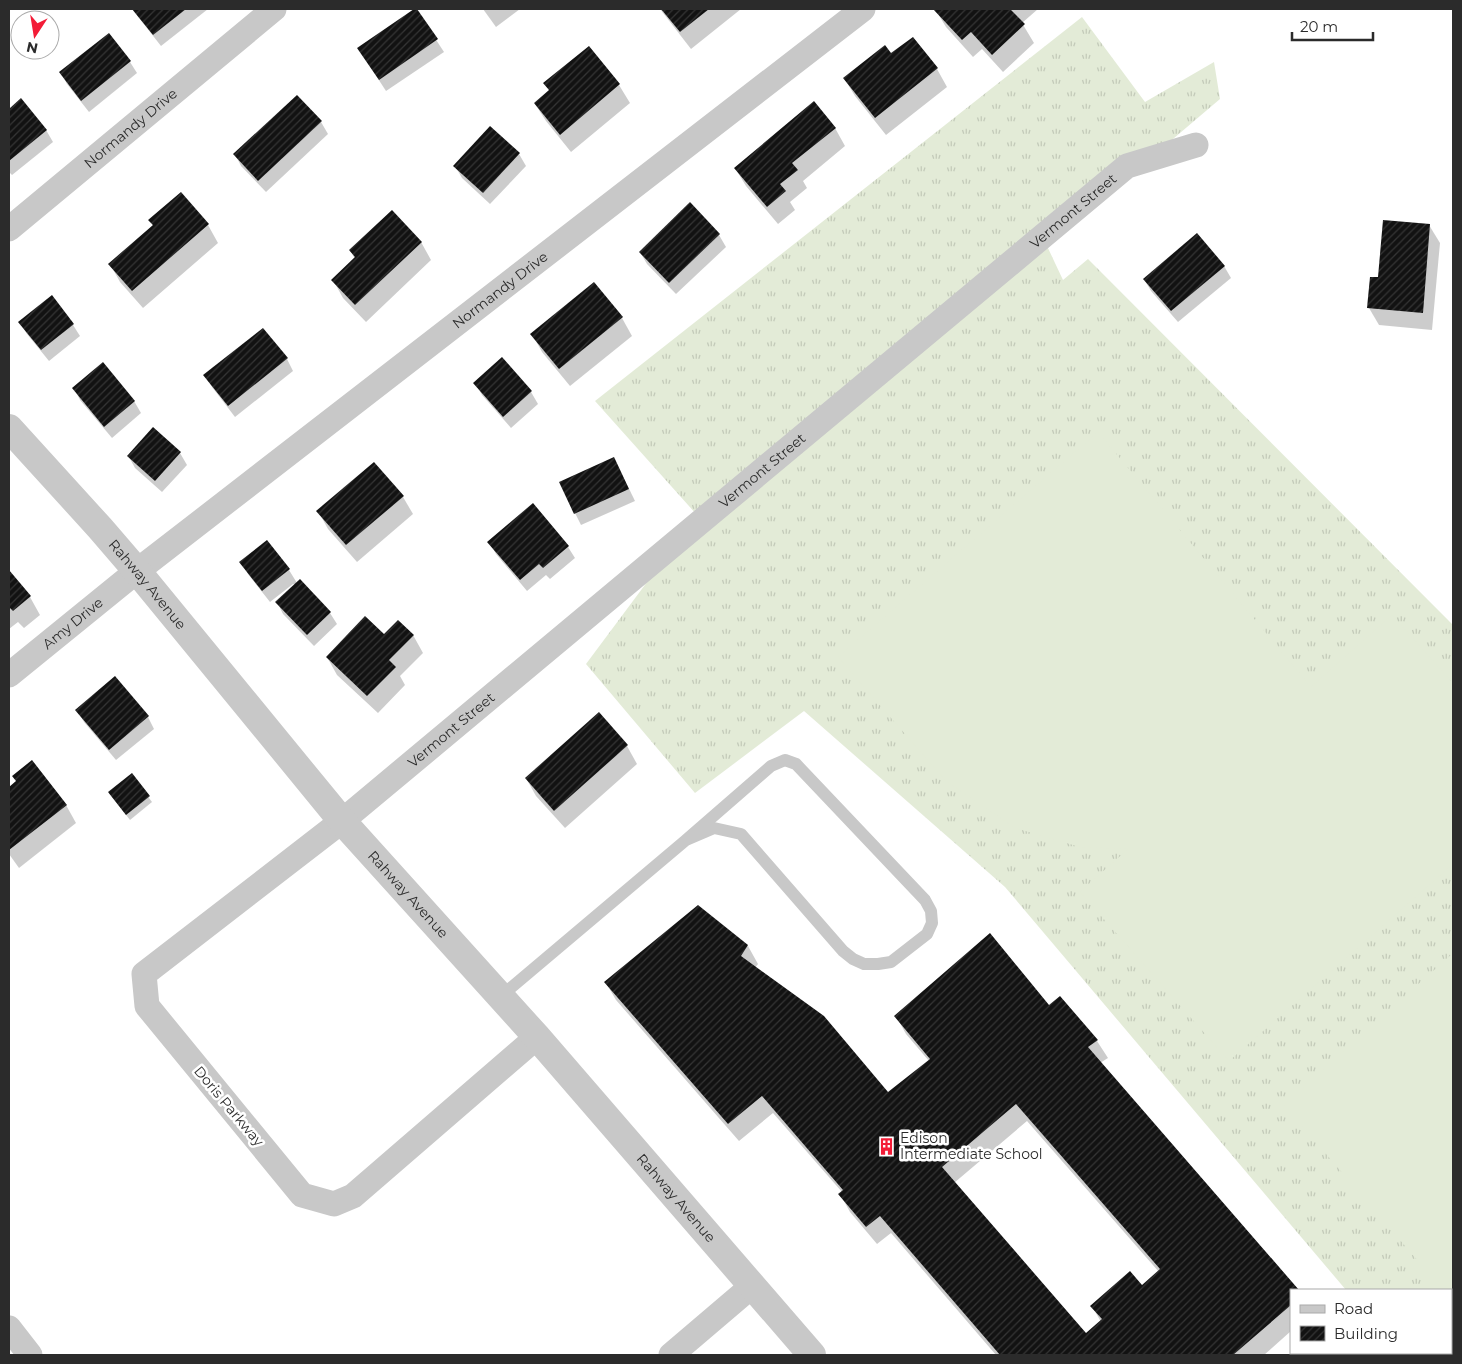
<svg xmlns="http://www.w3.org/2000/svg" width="1462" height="1364" font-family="Montserrat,sans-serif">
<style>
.grass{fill:url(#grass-tufts)}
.pitch{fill:#e3ebd7}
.shadow{fill:#0003;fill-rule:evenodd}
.building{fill:url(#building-hatch);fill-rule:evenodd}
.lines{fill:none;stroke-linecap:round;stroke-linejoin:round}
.service{stroke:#c8c8c8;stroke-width:12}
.minor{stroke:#c8c8c8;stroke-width:25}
.tertiary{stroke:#c8c8c8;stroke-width:28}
.labels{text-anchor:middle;stroke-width:5;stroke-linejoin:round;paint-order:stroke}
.street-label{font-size:14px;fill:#2b2b2b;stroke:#fff}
.poi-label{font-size:14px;fill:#2b2b2b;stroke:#fff;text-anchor:start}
</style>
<defs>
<pattern id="grass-tufts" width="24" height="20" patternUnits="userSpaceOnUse" patternTransform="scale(1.25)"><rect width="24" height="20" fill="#e3ebd7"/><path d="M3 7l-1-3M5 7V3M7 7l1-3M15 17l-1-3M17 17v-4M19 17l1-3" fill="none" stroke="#c3cab9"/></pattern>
<pattern id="building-hatch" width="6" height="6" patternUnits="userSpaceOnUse" patternTransform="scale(1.25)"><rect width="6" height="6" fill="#121212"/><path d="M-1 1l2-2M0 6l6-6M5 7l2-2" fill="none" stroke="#353535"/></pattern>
</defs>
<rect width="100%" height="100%" fill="#fff"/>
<!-- grass -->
<polygon class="grass" points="1082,17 1145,102 1214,62 1220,99 1047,246 1063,280 1088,259 1453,625 1453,1355 1401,1355 1398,1353 1451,1353 1451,1290 1346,1290 1005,887 804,711 695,793 586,664 697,515 595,401"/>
<!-- pitch -->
<g class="pitch">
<polygon points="1098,432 1311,687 1392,615 1453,683 1453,864 1229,1061 1080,892 1128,849 1080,847 1015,828 946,781 838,657"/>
<polygon points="1453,953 1453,1302 1451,1299 1451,1290 1443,1290 1284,1105"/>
</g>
<!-- shadow -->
<g class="shadow">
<polygon points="132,9 208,9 161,46"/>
<polygon points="416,9 444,52 386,91 358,48"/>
<polygon points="483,9 520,9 496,27"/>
<polygon points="660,9 741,9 691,49"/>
<polygon points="935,9 1038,9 1022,23 1034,43 1003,72 982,49 973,57 946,27"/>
<polygon points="109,35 130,62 137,73 89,112 67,84 61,73"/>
<polygon points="913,38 937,69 947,87 886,135 855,96 844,78 891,55"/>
<polygon points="589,48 619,85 630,103 571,152 546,121 535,104 550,92 545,83"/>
<polygon points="21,100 46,130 53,142 12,175 9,172 9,110"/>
<polygon points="321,122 328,134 266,192 241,166 235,154"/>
<polygon points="835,128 845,146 803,181 807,188 790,202 795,210 778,224 746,186 735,168"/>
<polygon points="519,154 526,166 490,204 462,178 455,166"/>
<polygon points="690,204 719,235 726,247 676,294 647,264 640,252"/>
<polygon points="150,220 208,225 218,243 143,308 120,282 110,264 153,226"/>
<polygon points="1429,225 1440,243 1432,330 1379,325 1369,308"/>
<polygon points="421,242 431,260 366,322 343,298 333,280 355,259 350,250"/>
<polygon points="1224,266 1231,278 1178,322 1151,291 1144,279"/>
<polygon points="51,297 73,325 80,336 49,361 27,334 20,322"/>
<polygon points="622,318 632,336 570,386 542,352 532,334"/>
<polygon points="287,359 293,371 235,417 212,387 205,375"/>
<polygon points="502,359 531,392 538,404 511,428 482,395 475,383"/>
<polygon points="74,388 134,401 141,413 112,438 80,400"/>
<polygon points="153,429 180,453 187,465 162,492 135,468 129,457"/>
<polygon points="614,458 635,501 581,525 560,483"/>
<polygon points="403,497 413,514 357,562 328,529 318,511"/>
<polygon points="267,542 289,570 297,583 330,613 337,624 314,646 283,614 277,602 295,585 293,584 270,602 248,574 241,562"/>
<polygon points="489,542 568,547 575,558 550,579 546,575 527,591 496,554"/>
<polygon points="9,572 30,597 40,615 24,628 18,622 9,629"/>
<polygon points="413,635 423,653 400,676 405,685 378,713 337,675 327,657 384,636"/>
<polygon points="77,710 148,717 154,729 116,760 84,722"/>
<polygon points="627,746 637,764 565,828 536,796 526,778"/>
<polygon points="132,775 152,802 130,820 109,793"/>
<polygon points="17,782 66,805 76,823 19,868 9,854 9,789"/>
<path d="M 748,946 L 758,964 L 755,968 L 888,1093 L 929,1061 L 906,1034 L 896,1016 L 1049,1007 L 1059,997 L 1097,1041 L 1108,1058 L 1100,1063 L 1297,1290 L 1291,1290 L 1291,1331 L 1264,1355 L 996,1355 L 891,1233 L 877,1244 L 850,1212 L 840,1194 L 842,1192 L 773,1113 L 739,1141 L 616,1000 L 606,983 ZM 1027,1121 L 1159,1272 L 1141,1287 L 1092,1306 L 1101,1322 L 1086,1335 L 954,1183 Z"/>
</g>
<!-- building -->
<g class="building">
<polygon points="132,9 186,9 153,35"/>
<polygon points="414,9 417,9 438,39 379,80 357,48"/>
<polygon points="661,9 709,9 680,32"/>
<polygon points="933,9 1010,9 1025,24 992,55 971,32 962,40"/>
<polygon points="109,33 131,61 81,101 59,72"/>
<polygon points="913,37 938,68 875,118 843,78 885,45 891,53"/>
<polygon points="589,46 620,84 560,135 534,103 549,90 543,83"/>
<polygon points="297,95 322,121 258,181 233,154"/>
<polygon points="21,98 47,130 9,161 9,109"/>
<polygon points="814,101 836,128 792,163 798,170 780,184 786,191 767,207 734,168"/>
<polygon points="490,126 520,153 483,193 453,166"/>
<polygon points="181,192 209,224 132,291 108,264 153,225 148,220"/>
<polygon points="690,202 720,234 669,283 639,252"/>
<polygon points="392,210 422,242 355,305 331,280 355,257 349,250"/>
<polygon points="1383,220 1430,224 1423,313 1367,308 1370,277 1378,277"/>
<polygon points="1197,233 1225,266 1171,311 1143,279"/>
<polygon points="594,282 623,317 559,369 530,334"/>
<polygon points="52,295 74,324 41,350 18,322"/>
<polygon points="263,328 288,358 228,406 203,375"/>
<polygon points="502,357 532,391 503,417 473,383"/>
<polygon points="103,362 135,401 104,427 72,388"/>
<polygon points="153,427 181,452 155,481 127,456"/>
<polygon points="614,457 629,489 574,514 559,482"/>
<polygon points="374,462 404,496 346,545 316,511"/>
<polygon points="533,503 569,546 543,568 539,564 520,580 487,542"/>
<polygon points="267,540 290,569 262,591 239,562"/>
<polygon points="9,570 31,596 13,611 9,607"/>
<polygon points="300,579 331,612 307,635 275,602"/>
<polygon points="365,616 384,634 398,620 414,635 389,660 396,667 367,696 326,657"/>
<polygon points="115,676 149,716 109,750 75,710"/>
<polygon points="599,712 628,745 554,811 525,778"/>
<polygon points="32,760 67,805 9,850 9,787 16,781 12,776"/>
<polygon points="132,773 150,796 126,815 108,792"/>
<path d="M 698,905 L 748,945 L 741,956 L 824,1016 L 888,1092 L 930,1059 L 894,1016 L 990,933 L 1049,1005 L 1060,996 L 1098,1040 L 1088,1047 L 1299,1290 L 1291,1290 L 1291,1305 L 1233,1355 L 1000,1355 L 880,1216 L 866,1227 L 838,1194 L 843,1190 L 762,1096 L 728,1124 L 604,982 ZM 1016,1104 L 1160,1269 L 1142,1285 L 1130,1271 L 1090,1306 L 1102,1319 L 1086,1333 L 942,1167 Z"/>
</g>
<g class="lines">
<!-- service -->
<polyline class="service" points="500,997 686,840 714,828 741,834 843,951 853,959 864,964 878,964 891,962 927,934 932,923 931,911 925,900 796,764 785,760 771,766 686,840"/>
<!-- minor -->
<g class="minor">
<path id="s1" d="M 9,229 L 274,9"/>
<path id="s2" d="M 9,675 L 137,571 L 863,9"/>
<path id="s3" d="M 537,1037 L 353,1196 L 334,1204 L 302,1195 L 147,1006 L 144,974 L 342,821 L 1127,166 L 1196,145"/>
<polyline points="9,1328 30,1355"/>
<polyline points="671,1355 752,1286"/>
</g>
<!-- tertiary -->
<path class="tertiary" id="s4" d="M 9,428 L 100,528 L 137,571 L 342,821 L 537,1037 L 812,1355"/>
</g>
<!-- icons -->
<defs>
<symbol id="building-bare" viewBox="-9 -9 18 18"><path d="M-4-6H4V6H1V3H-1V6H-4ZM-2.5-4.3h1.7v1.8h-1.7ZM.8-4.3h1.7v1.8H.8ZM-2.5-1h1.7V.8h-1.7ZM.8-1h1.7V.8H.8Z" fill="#f31c37" stroke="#fff" stroke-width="2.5" paint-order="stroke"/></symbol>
</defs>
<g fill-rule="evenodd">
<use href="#building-bare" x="874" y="1134" width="25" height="25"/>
</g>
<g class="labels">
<!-- street labels -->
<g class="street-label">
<text dy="5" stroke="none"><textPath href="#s1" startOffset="158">Normandy Drive</textPath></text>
<text dy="5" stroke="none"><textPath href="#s3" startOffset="1776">Vermont Street</textPath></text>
<text dy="5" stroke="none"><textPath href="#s2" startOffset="624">Normandy Drive</textPath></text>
<text dy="5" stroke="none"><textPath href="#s3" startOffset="1371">Vermont Street</textPath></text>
<text dy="5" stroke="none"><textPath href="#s4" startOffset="209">Rahway Avenue</textPath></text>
<text dy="5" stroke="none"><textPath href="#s2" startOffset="82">Amy Drive</textPath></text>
<text dy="5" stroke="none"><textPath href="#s3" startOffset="966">Vermont Street</textPath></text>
<text dy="5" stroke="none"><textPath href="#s4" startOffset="614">Rahway Avenue</textPath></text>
<text transform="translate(229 1106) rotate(50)" y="5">Doris Parkway</text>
<text dy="5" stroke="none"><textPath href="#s4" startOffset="1019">Rahway Avenue</textPath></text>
</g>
<!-- poi labels -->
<g class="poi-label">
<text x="900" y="1143">Edison<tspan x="900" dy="16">Intermediate School</tspan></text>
</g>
</g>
<!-- border -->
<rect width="1462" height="1364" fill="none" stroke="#2b2b2b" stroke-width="20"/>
<!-- legend -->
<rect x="1290" y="1289" width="162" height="65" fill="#ffffff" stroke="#aaaaaa"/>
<rect x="1300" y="1305" width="25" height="8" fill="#c8c8c8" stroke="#aaaaaa"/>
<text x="1334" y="1314" font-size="15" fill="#2b2b2b">Road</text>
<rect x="1300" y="1326" width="25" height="15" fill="url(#building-hatch)" stroke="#aaaaaa"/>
<text x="1334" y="1339" font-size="15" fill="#2b2b2b">Building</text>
<!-- north arrow -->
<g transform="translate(35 35) rotate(192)"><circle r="24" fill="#ffffff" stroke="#aaaaaa"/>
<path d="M0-4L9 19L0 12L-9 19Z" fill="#f31c37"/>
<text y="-8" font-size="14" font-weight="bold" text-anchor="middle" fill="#2b2b2b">N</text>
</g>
<!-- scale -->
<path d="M1292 32v8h81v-8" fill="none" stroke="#2b2b2b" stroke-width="2.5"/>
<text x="1300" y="32" font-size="15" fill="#2b2b2b" stroke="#ffffff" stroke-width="4" paint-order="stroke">20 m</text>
</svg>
